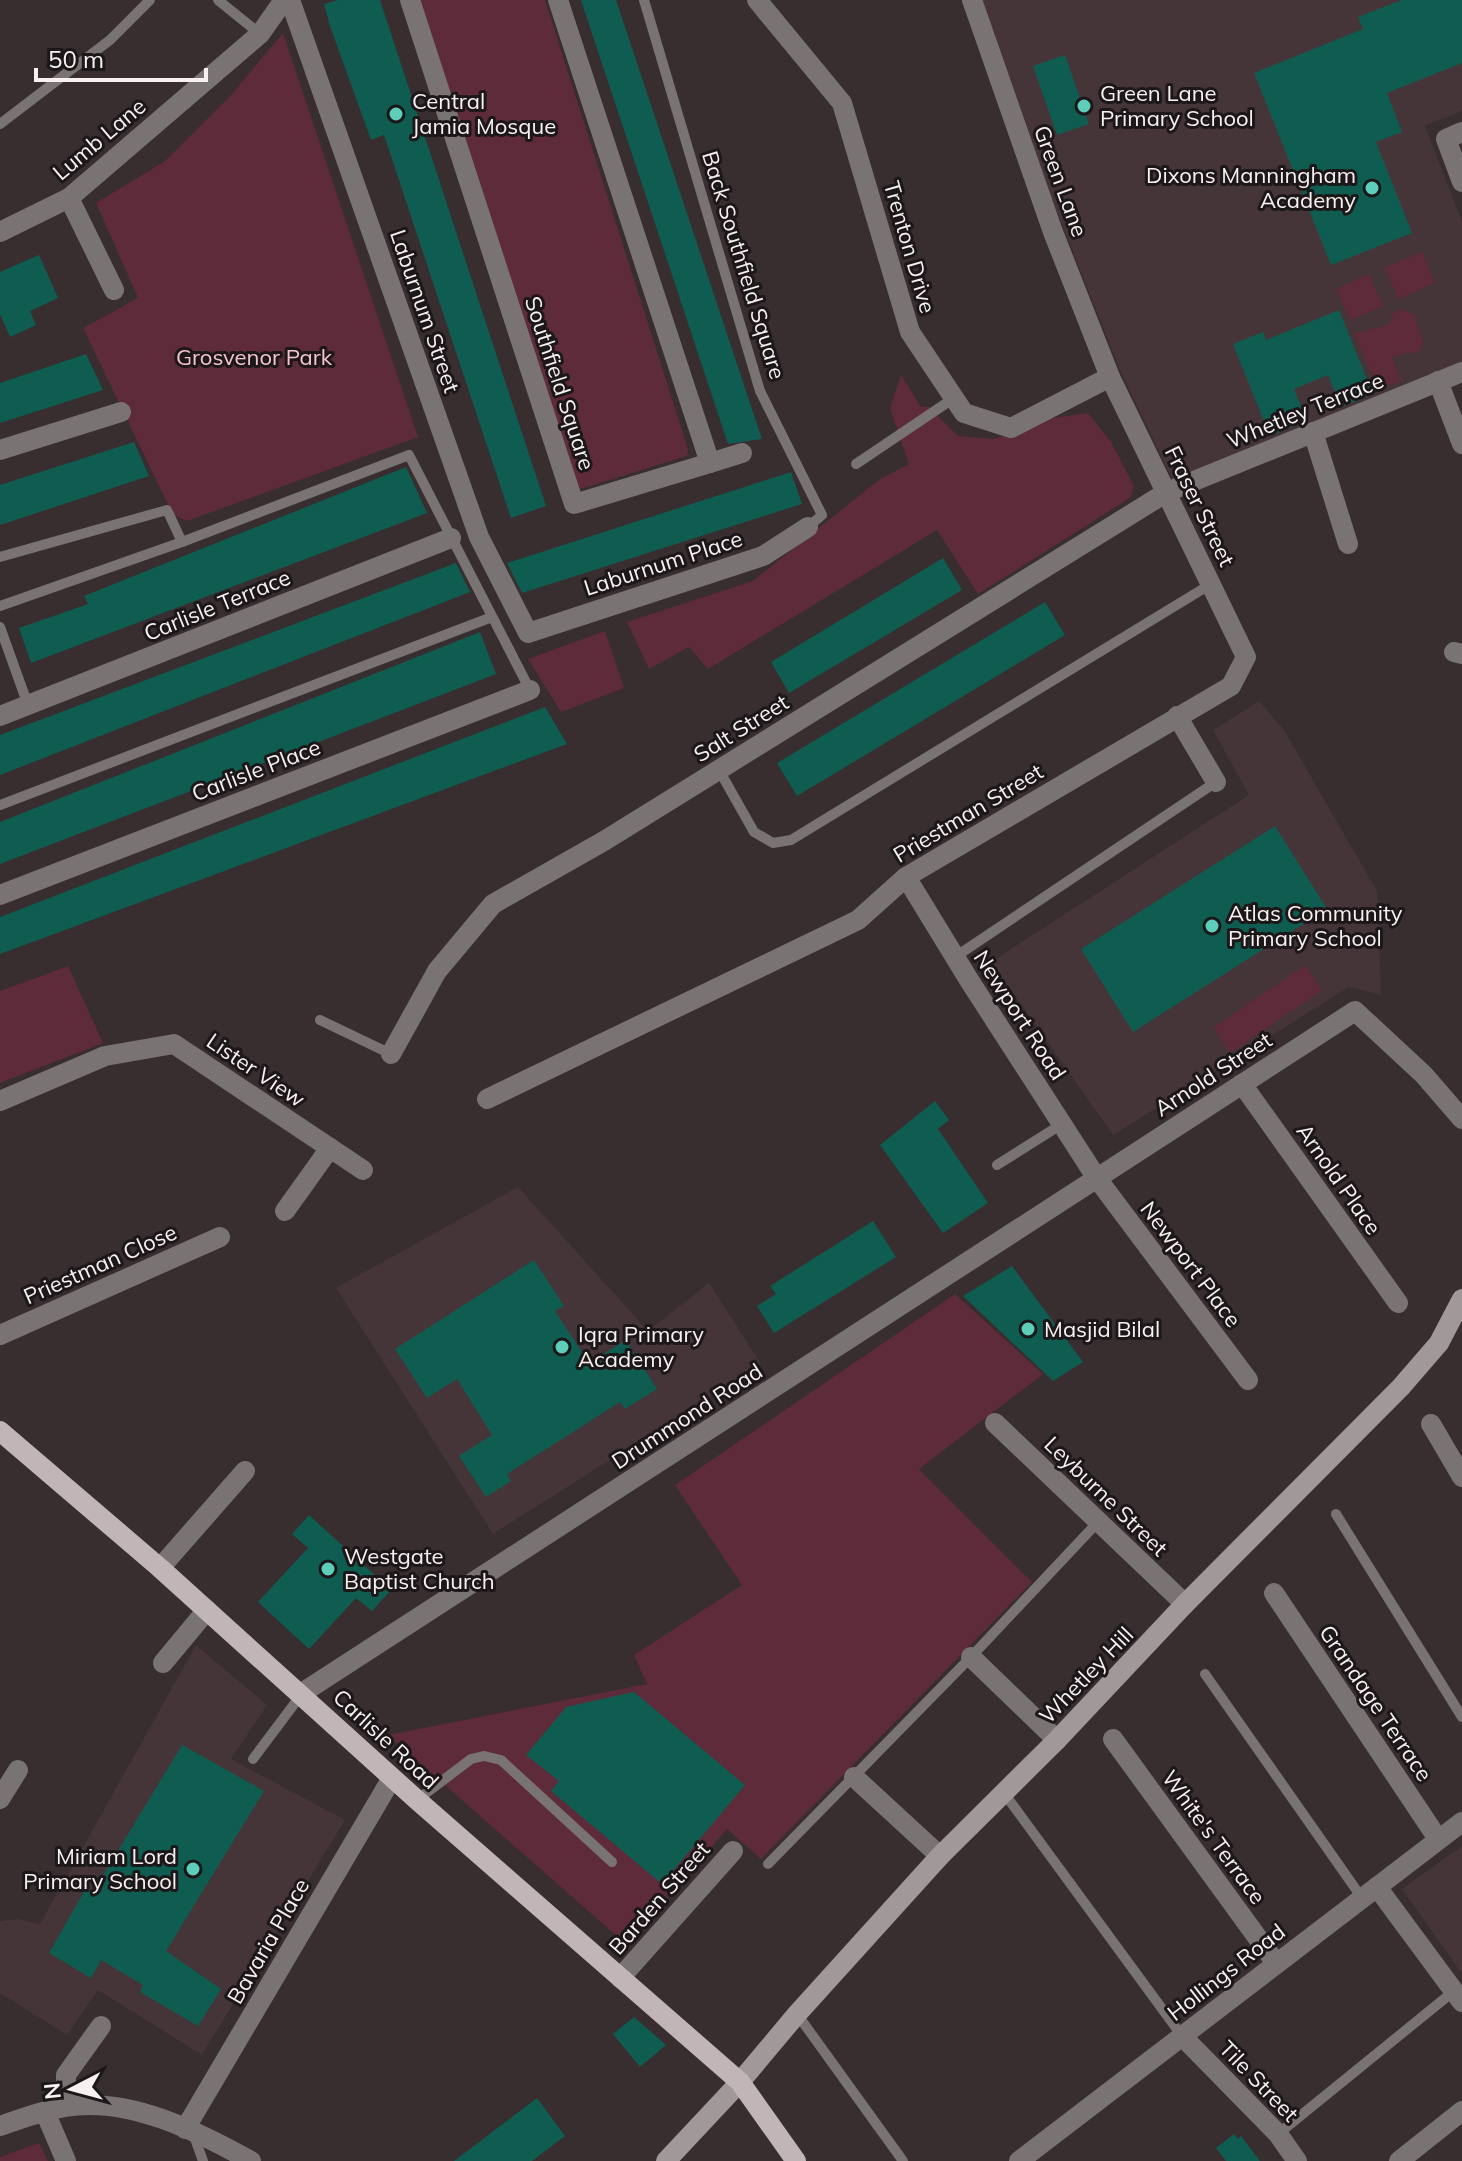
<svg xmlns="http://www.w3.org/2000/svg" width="1462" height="2161" font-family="Mulish,sans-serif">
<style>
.built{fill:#463538}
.green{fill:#5d2b39}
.building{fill:#0f5d51}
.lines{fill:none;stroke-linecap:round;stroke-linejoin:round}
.service{stroke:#797374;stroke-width:10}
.minor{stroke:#797374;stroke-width:20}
.tertiary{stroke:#797374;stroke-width:20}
.secondary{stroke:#a1989a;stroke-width:20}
.primary{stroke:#c1b5b7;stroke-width:20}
.poi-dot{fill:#5dceb9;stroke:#1c1718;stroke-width:3}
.labels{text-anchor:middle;stroke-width:6;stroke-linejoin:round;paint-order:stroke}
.poi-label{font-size:22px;fill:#f8f1f2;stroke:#1c1718;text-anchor:start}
.street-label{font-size:22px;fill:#f8f1f2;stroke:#1c1718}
.park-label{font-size:22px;fill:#f7c3cf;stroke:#1c1718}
</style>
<rect width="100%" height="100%" fill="#382d2f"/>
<!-- built -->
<g class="built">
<polygon points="982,0 1462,0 1462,111 1425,126 1462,222 1462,362 1308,429 1173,481 1120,370 1036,159"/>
<polygon points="1259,701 1284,730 1377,891 1381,995 1349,987 1113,1135 991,962 1249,795 1213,730"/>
<polygon points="518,1187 648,1331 709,1283 761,1364 493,1534 336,1288"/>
<polygon points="196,1645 267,1705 231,1759 345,1820 202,2055 98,1990 67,2035 0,1993 0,1921 18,1919 40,1924"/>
<polygon points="1462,1846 1462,1974 1402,1889"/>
</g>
<!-- green -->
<g class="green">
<polygon points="418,0 545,0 688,449 687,456 577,490"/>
<polygon points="283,33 418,437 187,521 173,515 83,328 138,298 96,203 165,161 231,95"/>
<polygon points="1422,252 1435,283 1398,299 1385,268"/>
<polygon points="1369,274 1383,306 1350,320 1336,289"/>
<path d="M 1401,309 L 1414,315 L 1423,343 L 1421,350 C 1410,355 1402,352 1392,357 L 1401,382 L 1378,388 L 1354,333 L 1389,325 L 1393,313 Z"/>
<polygon points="901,375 921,407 929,407 958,436 994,439 1052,418 1088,413 1111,442 1134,486 1130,498 978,594 937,530 708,669 689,647 649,669 627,622 753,581 880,479 909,464 890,408"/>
<polygon points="605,631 624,688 561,712 528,659"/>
<polygon points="1305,965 1322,990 1230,1053 1213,1028"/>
<polygon points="68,966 103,1043 0,1083 0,991"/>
<polygon points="955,1294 1043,1374 919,1469 1032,1582 761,1859 727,1829 627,1945 388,1735 647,1684 634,1655 742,1585 675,1485"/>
<polygon points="39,2143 48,2161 0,2161 0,2157"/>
</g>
<!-- building -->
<g class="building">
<polygon points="338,0 380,0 546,506 511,518 384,135 371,140 330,26 324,4"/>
<polygon points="581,0 616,0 762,439 728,444"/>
<polygon points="1402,0 1462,0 1462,63 1387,93 1402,132 1376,142 1412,233 1331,265 1254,73 1363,29 1358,17"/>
<polygon points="1065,55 1089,124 1057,135 1033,66"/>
<polygon points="39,255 58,298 30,311 36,325 10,337 0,314 0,272"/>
<polygon points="1339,310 1373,394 1341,407 1328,375 1294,389 1307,421 1270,436 1233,344 1263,332 1266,340"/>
<polygon points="86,354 103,390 0,423 0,383"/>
<polygon points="134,442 149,476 0,525 0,485"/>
<polygon points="406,467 427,513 31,663 19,628 88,604 84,596"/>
<polygon points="791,472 802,504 522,593 507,563"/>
<polygon points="943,558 962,590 789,693 771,662"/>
<polygon points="456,563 470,592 0,775 0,735"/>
<polygon points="1045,602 1065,635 797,796 777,763"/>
<polygon points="480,632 496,674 0,864 0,822"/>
<polygon points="545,707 567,744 0,954 0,917"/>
<polygon points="1275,826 1327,909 1133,1032 1081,949"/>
<polygon points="935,1101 949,1120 938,1129 988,1203 943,1233 880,1145"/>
<polygon points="873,1221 896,1257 774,1333 757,1306 776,1294 770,1286"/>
<polygon points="534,1260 564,1306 555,1311 589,1363 626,1340 657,1389 625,1409 620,1402 507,1474 511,1481 486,1497 459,1456 492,1435 457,1379 427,1398 395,1349"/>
<polygon points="1012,1266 1083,1362 1053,1381 963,1296"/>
<polygon points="309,1515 391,1590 372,1611 356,1598 309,1649 258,1602 308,1548 292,1534"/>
<polygon points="634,1692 745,1785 662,1884 551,1791 559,1781 526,1755 566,1707"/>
<polygon points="182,1745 264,1791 166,1951 221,1989 198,2026 140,1992 143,1985 101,1960 91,1978 49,1953 86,1888 93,1892"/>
<polygon points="634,2017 666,2045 640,2067 613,2034"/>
<polygon points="537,2098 565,2136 532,2161 454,2161"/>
<polygon points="1234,2134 1238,2139 1241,2136 1260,2161 1226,2161 1216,2148"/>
</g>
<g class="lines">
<!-- service -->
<g class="service">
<polyline points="218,0 260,34"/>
<polyline points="644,0 760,391 822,515 808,527"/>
<polyline points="0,124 110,40 150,0"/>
<polyline points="856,464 954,398"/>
<polyline points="0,557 167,510 182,542"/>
<polyline points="0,606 182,542 409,455 530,690"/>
<polyline points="0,627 28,705"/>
<polyline points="719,770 754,832 773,843 791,840 1211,584"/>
<polyline points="0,805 492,617"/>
<polyline points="955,957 1216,782"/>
<polyline points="320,1020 391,1054"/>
<polyline points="997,1165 1062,1124"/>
<polyline points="1336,1514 1462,1717"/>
<polyline points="1205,1674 1362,1898"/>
<polyline points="253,1759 301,1695"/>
<polyline points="1004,1793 1182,2036"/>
<polyline points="417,1800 471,1759 484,1756 501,1760 612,1862"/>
<polyline points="768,1864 971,1657 1097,1523"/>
<polyline points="797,2014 903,2161"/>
<polyline points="193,2133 203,2161"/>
<polyline points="1278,2134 1454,1991"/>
</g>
<!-- minor -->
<g class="minor">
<polyline points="290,0 479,537 528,633 763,556 808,527"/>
<polyline points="410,0 574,504 710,463 558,0"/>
<polyline points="757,0 842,103 910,332 964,413 1011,428 1110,377"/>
<polyline points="1462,132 1446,139 1462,182"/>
<polyline points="69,198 114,290"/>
<polyline points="0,232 69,198 260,34 284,0"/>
<polyline points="1438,381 1462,444"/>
<polyline points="1313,432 1348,544"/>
<polyline points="0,450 121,412"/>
<polyline points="710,463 742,453"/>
<polyline points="1454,652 1462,654"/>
<polyline points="0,716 451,538"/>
<polyline points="1177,716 1216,782"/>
<polyline points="906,877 969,980 1096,1177 1248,1380"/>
<polyline points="0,895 530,690"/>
<polyline points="391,1054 437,971 493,904 604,841 1167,492 1462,372"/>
<polyline points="1242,1084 1398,1303"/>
<polyline points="487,1099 858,920 906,877 1231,686 1246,657 1110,377 1053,232 972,0"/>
<polyline points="0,1101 105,1056 174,1044 363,1170"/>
<polyline points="285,1211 330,1148"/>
<polyline points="0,1335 220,1237"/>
<polyline points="995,1423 1185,1604"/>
<polyline points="1431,1424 1462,1477"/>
<polyline points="160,1568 245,1471"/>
<polyline points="1274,1593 1438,1839"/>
<polyline points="971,1657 1057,1740"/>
<polyline points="163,1663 207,1610"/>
<polyline points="302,1693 1355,1011 1424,1075 1462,1119"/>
<polyline points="1113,1739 1276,1963"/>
<polyline points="854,1777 940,1856"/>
<polyline points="0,1799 18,1770"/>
<polyline points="1377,1887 1462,2002"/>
<polyline points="620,1978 733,1851"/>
<polyline points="1182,2036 1278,2134 1297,2161"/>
<polyline points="66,2106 66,2075 101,2026"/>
<polyline points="45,2112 66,2161"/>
<polyline points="185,2129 392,1778"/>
<polyline points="1019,2161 1462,1822"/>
<polyline points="1399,2161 1462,2111"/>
</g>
<!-- tertiary -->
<path class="tertiary" d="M 0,2126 C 21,2119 43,2110 65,2107 C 128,2096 197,2131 251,2161"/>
<!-- secondary -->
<polyline class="secondary" points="666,2161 740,2082 797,2014 940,1856 1057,1740 1185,1604 1401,1387 1439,1343 1462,1299"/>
<!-- primary -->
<polyline class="primary" points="0,1431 160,1568 417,1800 740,2082 796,2161"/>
</g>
<!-- markers -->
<g class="poi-dot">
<circle cx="1084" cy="106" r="8"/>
<circle cx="396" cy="114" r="8"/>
<circle cx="1372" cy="188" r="8"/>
<circle cx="1212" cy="926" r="8"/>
<circle cx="1028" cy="1329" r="8"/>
<circle cx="562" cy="1347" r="8"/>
<circle cx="328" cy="1569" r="8"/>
<circle cx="193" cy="1869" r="8"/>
</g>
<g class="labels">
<!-- poi labels -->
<g class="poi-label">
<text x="1100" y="101">Green Lane<tspan x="1100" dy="25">Primary School</tspan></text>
<text x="412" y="109">Central<tspan x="412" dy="25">Jamia Mosque</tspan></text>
<text x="1356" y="183" text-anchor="end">Dixons Manningham<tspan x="1356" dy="25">Academy</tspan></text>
<text x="1228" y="921">Atlas Community<tspan x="1228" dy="25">Primary School</tspan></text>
<text x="1044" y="1337">Masjid Bilal</text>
<text x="578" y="1342">Iqra Primary<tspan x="578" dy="25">Academy</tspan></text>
<text x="344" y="1564">Westgate<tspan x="344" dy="25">Baptist Church</tspan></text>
<text x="177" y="1864" text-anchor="end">Miriam Lord<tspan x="177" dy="25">Primary School</tspan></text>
</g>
<!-- street labels -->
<g class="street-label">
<text transform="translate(99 139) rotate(-40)" y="8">Lumb Lane</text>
<text transform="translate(1061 181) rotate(70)" y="8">Green Lane</text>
<text transform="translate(910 247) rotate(74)" y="8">Trenton Drive</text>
<text transform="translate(744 265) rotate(73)" y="8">Back Southfield Square</text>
<text transform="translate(425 311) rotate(71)" y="8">Laburnum Street</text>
<text transform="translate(560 383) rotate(72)" y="8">Southfield Square</text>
<text transform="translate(1305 410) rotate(-22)" y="8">Whetley Terrace</text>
<text transform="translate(1200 506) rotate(64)" y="8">Fraser Street</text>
<text transform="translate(663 563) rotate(-18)" y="8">Laburnum Place</text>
<text transform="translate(217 605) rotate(-22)" y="8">Carlisle Terrace</text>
<text transform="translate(741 728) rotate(-32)" y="8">Salt Street</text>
<text transform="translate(256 770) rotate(-21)" y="8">Carlisle Place</text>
<text transform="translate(968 813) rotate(-31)" y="8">Priestman Street</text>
<text transform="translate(1020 1015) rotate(57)" y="8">Newport Road</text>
<text transform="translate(256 1070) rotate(34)" y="8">Lister View</text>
<text transform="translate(1213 1074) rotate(-33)" y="8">Arnold Street</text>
<text transform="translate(1339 1179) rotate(55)" y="8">Arnold Place</text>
<text transform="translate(100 1264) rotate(-24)" y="8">Priestman Close</text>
<text transform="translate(1191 1264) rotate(53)" y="8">Newport Place</text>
<text transform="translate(687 1416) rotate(-33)" y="8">Drummond Road</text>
<text transform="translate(1106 1496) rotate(44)" y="8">Leyburne Street</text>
<text transform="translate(1086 1675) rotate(-46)" y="8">Whetley Hill</text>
<text transform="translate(1376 1703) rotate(56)" y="8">Grandage Terrace</text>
<text transform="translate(386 1739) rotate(43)" y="8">Carlisle Road</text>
<text transform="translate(1214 1837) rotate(54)" y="8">White's Terrace</text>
<text transform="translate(659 1898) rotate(-49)" y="8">Barden Street</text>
<text transform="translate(268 1941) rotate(-60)" y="8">Bavaria Place</text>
<text transform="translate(1226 1972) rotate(-38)" y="8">Hollings Road</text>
<text transform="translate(1259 2081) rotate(46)" y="8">Tile Street</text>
</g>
<!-- park labels -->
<g class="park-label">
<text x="254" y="365">Grosvenor Park</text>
</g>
</g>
<!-- north arrow -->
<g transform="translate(72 2089) rotate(264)" stroke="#1c1718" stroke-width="6" paint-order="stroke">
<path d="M0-6L14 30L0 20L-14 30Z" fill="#f8f1f2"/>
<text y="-12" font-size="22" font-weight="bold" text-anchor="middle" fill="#f8f1f2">N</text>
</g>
<!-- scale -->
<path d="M36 68v12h170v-12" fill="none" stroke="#f8f1f2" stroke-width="4"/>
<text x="48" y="68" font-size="24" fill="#f8f1f2" stroke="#1c1718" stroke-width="6" paint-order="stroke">50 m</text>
</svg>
